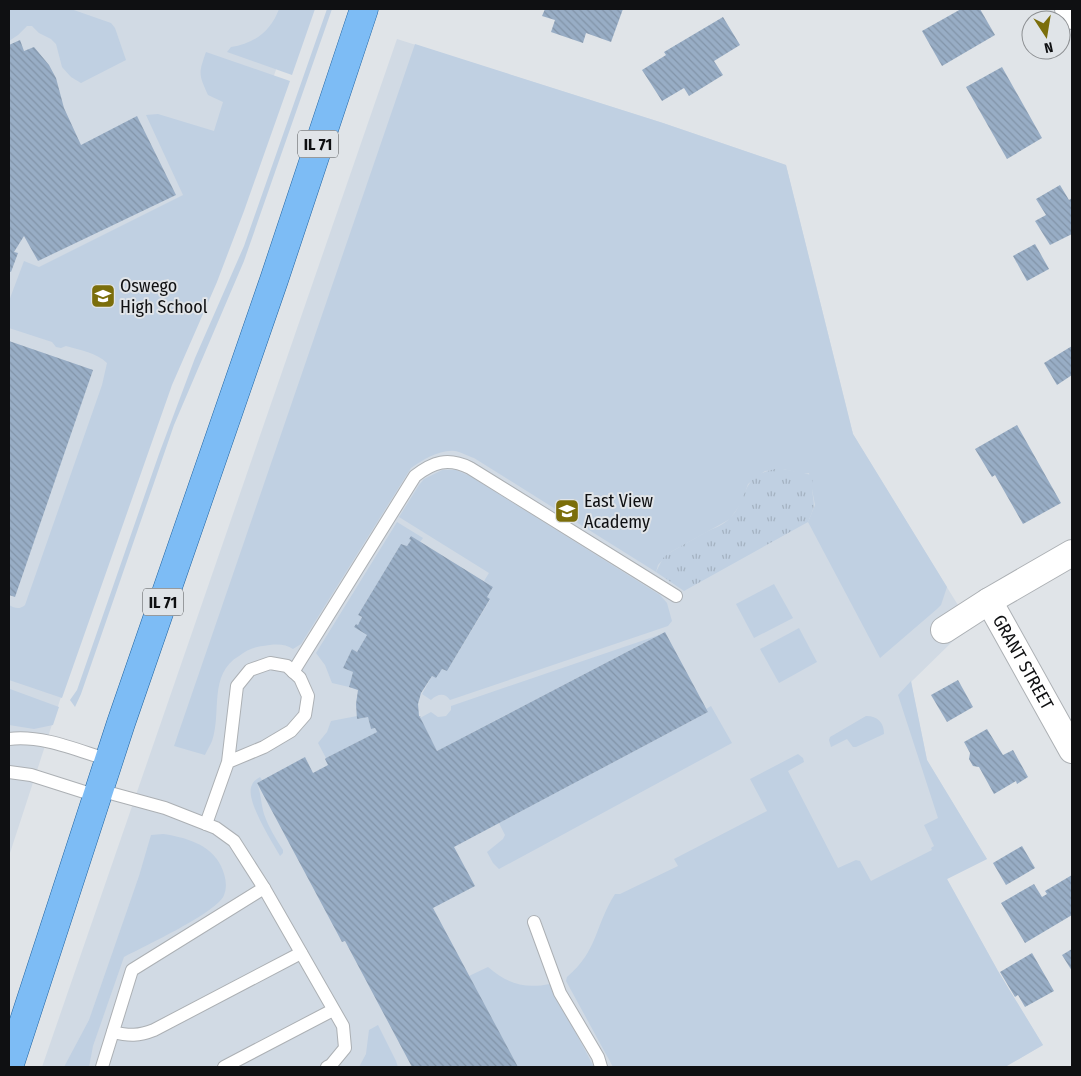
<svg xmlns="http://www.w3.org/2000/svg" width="1081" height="1076" font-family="'Fira Sans Condensed',sans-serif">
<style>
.built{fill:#d1dae4}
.grass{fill:#c0d0e2}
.park{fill:url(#park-tufts)}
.building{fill:url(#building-back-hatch)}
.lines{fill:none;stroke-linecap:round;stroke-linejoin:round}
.lane-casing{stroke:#acb0b4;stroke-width:14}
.street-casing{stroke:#acb0b4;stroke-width:28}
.primary-casing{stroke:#1f63a1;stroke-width:29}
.lane{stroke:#fff;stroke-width:12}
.street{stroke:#fff;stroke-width:26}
.primary{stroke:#7dbcf5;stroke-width:28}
.labels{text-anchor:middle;stroke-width:4;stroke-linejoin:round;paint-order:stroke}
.shield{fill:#e0e4e8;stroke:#4e5052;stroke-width:1}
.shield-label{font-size:16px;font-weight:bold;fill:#0f1012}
.poi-label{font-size:18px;fill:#0f1012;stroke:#e0e4e8;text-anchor:start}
.street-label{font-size:18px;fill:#0f1012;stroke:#e0e4e8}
</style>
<defs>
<pattern id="park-tufts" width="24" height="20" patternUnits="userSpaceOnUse" patternTransform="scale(1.25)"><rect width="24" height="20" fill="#c0d0e2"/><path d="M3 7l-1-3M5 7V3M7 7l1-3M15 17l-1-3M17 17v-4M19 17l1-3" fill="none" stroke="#a4b2c1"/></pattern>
<pattern id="building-back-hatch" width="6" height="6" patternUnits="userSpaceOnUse" patternTransform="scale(1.25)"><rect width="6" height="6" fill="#98adc5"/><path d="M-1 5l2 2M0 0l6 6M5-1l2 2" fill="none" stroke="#8294a8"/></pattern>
</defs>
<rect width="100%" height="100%" fill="#e0e4e8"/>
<!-- built -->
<g class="built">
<polygon points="9,9 297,9 98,584 9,856"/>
<polygon points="397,39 663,123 786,165 853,434 972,628 953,641 911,682 927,760 987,859 947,879 998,971 1043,1045 1005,1067 42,1067"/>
</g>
<!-- grass -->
<g class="grass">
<polygon points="9,9 71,9 111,23 115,28 126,60 81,83 71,77 62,67 56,44 51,39 39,33 32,26 27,26 18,35 9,41"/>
<path d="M 279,9 L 315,9 L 292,75 L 227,52 L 231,47 C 254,44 271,31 279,9 Z"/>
<polygon points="327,9 332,9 244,261 174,425 81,694 75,707 70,700 77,690 159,454 195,358 244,246"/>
<path d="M 415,44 L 663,123 L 786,165 L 853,434 L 947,587 L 941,605 L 937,609 L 880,658 L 808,522 L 815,505 L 809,473 L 803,474 L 783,469 L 765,471 L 748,484 L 742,502 L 730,519 L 669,553 L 658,565 L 656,572 L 474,458 C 468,456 461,452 455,451 C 441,449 422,460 411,468 L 301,644 L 293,649 C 285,643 273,644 263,646 C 253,647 247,650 239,656 C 208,674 222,713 212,741 C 210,746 207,750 205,755 L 174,746 Z"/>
<path d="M 206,52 L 290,81 L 244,211 L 217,282 L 172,385 L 62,698 L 9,680 L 9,605 C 15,608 19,610 25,605 L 102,385 L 107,363 C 97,353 80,350 66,346 L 61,348 L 56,347 L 52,342 L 9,328 L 9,301 L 24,261 L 39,267 L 183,195 L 146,115 L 158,114 L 214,131 L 223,102 L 208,95 C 199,75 198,74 206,52 Z"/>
<path d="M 442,470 L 456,470 L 470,476 L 660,595 L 667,603 L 672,621 L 668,626 L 450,700 C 445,692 437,694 431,700 L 422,694 L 432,676 L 436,678 L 442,669 L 447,671 L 490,600 L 487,597 L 493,587 L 484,581 L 489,573 L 399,517 L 419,485 L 424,479 Z"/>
<polygon points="397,522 423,538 420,542 411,536 409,539 411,540 407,546 401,544 358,615 362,617 358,625 356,624 354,627 367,635 357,652 352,649 343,668 353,672 349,687 332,683 325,665 316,653"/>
<polygon points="774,584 793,618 754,638 736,604"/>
<polygon points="799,628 817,662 779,683 760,649"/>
<polygon points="659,635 437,751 420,718 431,712 438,717 446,716 451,710 451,706"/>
<path d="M 911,681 L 927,760 L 987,859 L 947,879 L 998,971 L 1043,1045 L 1005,1067 L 613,1067 L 566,981 L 567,977 C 598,951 595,925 615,894 L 620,894 L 678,866 L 674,859 L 767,811 L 750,779 L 798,754 L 803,758 L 804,762 L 788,771 L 838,868 L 856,860 L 860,861 L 871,881 L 932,850 L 931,848 L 934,846 L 924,825 L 938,818 L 898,695 Z"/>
<polygon points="10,689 59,707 53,725 34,729 9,725"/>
<polygon points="711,706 732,743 499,869 493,863 487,852 503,839 505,835 499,823 708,712 706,709"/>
<polygon points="357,716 357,719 368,717 371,729 375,728 377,732 326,758 318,743 327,732 331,721"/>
<path d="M 866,716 C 878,716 884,723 884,734 L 856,747 L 853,747 L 847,739 L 831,747 L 829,740 L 830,737 Z"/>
<path d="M 260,777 L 262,780 L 257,783 C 261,793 261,804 264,814 C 268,826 276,839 283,850 L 283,853 L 280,856 C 273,843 244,799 252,785 C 253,781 257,779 260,777 Z"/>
<path d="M 163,834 C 184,837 211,844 221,866 C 225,875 228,885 224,895 C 218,912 143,947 124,957 L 93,1046 L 89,1067 L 64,1067 L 89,1020 L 139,876 L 151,835 Z"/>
<path d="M 488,967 C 508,984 524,989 550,984 L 594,1067 L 518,1067 L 469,976 Z"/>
<polygon points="378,1025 396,1061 398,1067 359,1067 366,1054 369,1030"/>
</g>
<!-- park -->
<path class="park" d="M 775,469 L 783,469 L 812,475 C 813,480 812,482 812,486 C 813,506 817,502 808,522 L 684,591 L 656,572 L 663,558 L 669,553 C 681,546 694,539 706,532 C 714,528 724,525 730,518 C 751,496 739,477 775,469 Z"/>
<!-- building -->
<g class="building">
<polygon points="545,9 623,9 611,42 586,33 583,43 551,32 555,20 542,16"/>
<polygon points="961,9 980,9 995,35 942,66 922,31"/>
<polygon points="723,17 740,45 714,61 723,75 689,96 684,88 662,101 642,70 666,55 664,52"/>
<polygon points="20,40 24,51 34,47 49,65 56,78 64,108 81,145 137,116 176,195 38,261 24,236 14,252 18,253 11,272 9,271 9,45"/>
<polygon points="1002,67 1042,138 1007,159 966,87"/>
<polygon points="1060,185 1069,200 1072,198 1072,234 1050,245 1035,221 1046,215 1036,199"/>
<polygon points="1035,244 1049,269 1027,281 1013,256"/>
<polygon points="9,341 93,370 15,597 9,595"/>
<polygon points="1072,346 1072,375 1057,385 1044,363"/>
<polygon points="1017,425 1061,503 1023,524 995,475 992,477 975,449"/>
<polygon points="411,536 493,587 487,597 490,599 447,671 442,669 436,678 432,676 421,693 418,704 419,716 421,717 420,717 437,751 665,632 708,712 454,847 475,886 433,908 518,1067 412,1067 345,941 342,942 257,783 305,757 313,773 328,765 325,759 326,758 377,732 375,728 371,729 368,717 357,719 356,704 358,690 349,687 353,672 343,668 352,649 357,652 367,635 354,627 356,624 358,625 362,617 358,615 401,544 407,546 411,540 409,539"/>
<polygon points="958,680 973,707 947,722 931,695"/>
<polygon points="987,729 1003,755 1013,750 1028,777 1017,784 1016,781 994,794 979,767 973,766 969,759 970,753 964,742"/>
<polygon points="1022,846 1035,868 1006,885 993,863"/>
<polygon points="1072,875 1072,915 1025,943 1001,903 1034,884 1042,897 1047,894 1045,891"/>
<polygon points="1072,949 1072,971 1062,955"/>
<polygon points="1032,953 1054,991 1025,1007 1018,995 1015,997 1000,972"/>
</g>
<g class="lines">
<defs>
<g id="lane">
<path d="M 293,672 L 415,476 C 433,462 448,457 470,468 L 676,596"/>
<path d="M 9,739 C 43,735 76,750 109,760"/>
<polyline points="9,772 31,775 97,796"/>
<polyline points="99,790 165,808 216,828 234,841 264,888 343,1026 345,1048 331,1065 327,1067"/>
<polyline points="206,824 228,762 237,686 250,670 270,663 287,666 300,678 308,696 305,715 291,731 264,747 228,762"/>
<polyline points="534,922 560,993 598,1057 601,1067"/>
<path d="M 113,1032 C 129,1036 139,1036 154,1030 L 301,953"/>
<polyline points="102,1067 132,970 264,888"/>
<polyline points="224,1067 333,1010"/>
</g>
<g id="street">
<polyline points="1068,9 1072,16"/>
<path id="s1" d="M 989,601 L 1072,750"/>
<polyline points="944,630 989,601 1072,553"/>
</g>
<polyline id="primary" points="9,1067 121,723 274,280 364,9"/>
</defs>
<!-- lane casing -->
<use href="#lane" class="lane-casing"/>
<!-- street casing -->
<use href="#street" class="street-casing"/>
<!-- primary casing -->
<use href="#primary" class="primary-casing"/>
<!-- lane -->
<use href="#lane" class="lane"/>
<!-- street -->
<use href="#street" class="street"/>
<!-- primary -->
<use href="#primary" class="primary"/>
</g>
<!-- icons -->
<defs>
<symbol id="school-square" viewBox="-11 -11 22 22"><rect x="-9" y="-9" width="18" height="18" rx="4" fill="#7b6e0b" stroke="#e0e4e8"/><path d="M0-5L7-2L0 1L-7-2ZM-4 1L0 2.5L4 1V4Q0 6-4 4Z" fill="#fff"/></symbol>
</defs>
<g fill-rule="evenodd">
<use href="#school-square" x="89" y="282" width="28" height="28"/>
<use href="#school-square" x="553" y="497" width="28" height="28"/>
</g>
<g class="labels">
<!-- shield labels -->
<g class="shield">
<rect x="298" y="130.5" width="40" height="27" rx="4"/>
<rect x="143" y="588.5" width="40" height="27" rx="4"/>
</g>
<g class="shield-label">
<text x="318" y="150">IL 71</text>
<text x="163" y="608">IL 71</text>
</g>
<!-- poi labels -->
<g class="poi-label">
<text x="120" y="292">Oswego<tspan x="120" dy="21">High School</tspan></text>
<text x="584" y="507">East View<tspan x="584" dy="21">Academy</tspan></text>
</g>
<!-- street labels -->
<g class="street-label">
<text dy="6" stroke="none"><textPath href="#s1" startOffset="70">GRANT STREET</textPath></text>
</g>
</g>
<!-- border -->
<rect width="1081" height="1076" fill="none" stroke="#0f1012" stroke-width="20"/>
<!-- north arrow -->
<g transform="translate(1046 35) rotate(168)"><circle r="24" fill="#e0e4e8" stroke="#8c8f92"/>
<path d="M0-4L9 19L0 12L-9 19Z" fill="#7b6e0b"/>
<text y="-8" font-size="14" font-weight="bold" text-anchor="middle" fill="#0f1012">N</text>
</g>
</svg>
